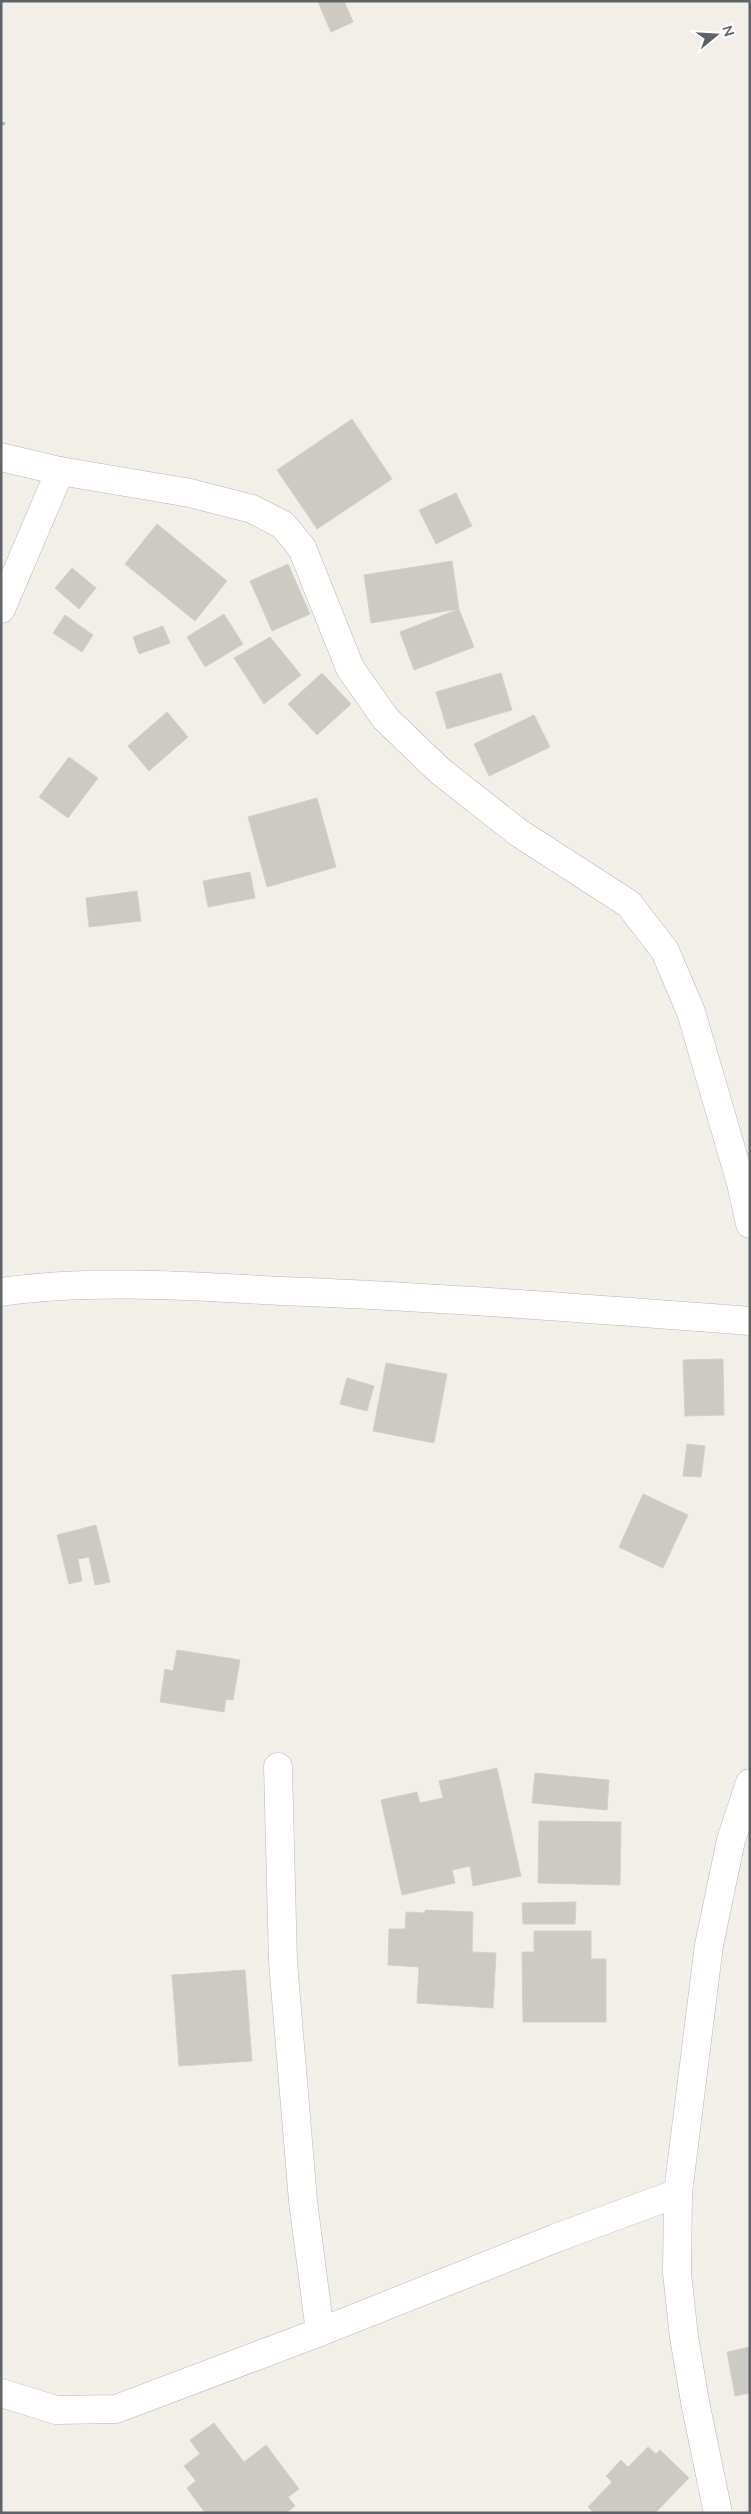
<svg xmlns="http://www.w3.org/2000/svg" width="751" height="2514" font-family="'Nunito Sans',sans-serif">
<style>
.building{fill:#cccac5;stroke:#d6d1c6}
.lines{fill:none;stroke-linecap:round;stroke-linejoin:round}
.minor-casing{stroke:#b5b8bc;stroke-width:29}
.path{stroke:#9cc7a9;stroke-width:3;stroke-dasharray:5 2.5;stroke-linecap:butt}
.minor{stroke:#fff;stroke-width:28}
</style>
<rect width="100%" height="100%" fill="#f1efe8"/>
<!-- building -->
<g class="building">
<polygon points="344,1 353,22 331,32 318,2"/>
<polygon points="352,419 392,479 317,529 277,470"/>
<polygon points="456,493 472,526 436,544 419,510"/>
<polygon points="157,524 227,581 195,621 125,564"/>
<polygon points="452,561 459,609 371,623 364,575"/>
<polygon points="288,564 310,614 272,631 250,581"/>
<polygon points="72,568 96,588 79,609 55,588"/>
<polygon points="459,609 474,647 414,670 400,632"/>
<polygon points="224,614 243,644 205,667 187,637"/>
<polygon points="65,615 93,635 82,652 53,633"/>
<polygon points="163,626 170,643 139,654 133,637"/>
<polygon points="270,637 301,675 264,704 234,658"/>
<polygon points="322,673 351,704 317,735 288,704"/>
<polygon points="501,673 512,710 447,729 436,692"/>
<polygon points="167,712 188,737 149,771 128,746"/>
<polygon points="534,715 550,747 489,776 474,744"/>
<polygon points="69,757 98,778 68,818 39,797"/>
<polygon points="317,798 336,867 267,887 248,817"/>
<polygon points="250,872 255,898 208,907 203,881"/>
<polygon points="137,891 141,921 89,927 86,898"/>
<polygon points="723,1359 724,1415 685,1416 683,1360"/>
<polygon points="386,1363 447,1374 434,1443 373,1431"/>
<polygon points="347,1378 374,1386 367,1411 340,1404"/>
<polygon points="687,1444 705,1446 701,1477 683,1476"/>
<polygon points="643,1494 688,1515 663,1568 619,1547"/>
<polygon points="96,1525 110,1582 95,1585 89,1557 78,1559 82,1581 69,1584 57,1535"/>
<polygon points="177,1650 240,1660 233,1700 226,1699 224,1712 160,1702 165,1669 173,1671"/>
<polygon points="497,1768 521,1876 473,1886 470,1866 452,1870 455,1883 402,1895 381,1800 417,1792 420,1803 443,1798 439,1781"/>
<polygon points="535,1773 609,1780 607,1810 532,1803"/>
<polygon points="539,1821 621,1822 620,1885 538,1883"/>
<polygon points="576,1902 575,1924 523,1924 522,1903"/>
<polygon points="425,1910 473,1912 472,1952 496,1953 493,2008 417,2003 419,1967 388,1965 389,1929 405,1929 406,1912 425,1913"/>
<polygon points="534,1931 591,1931 591,1959 606,1959 606,2022 523,2022 522,1952 534,1952"/>
<polygon points="245,1970 252,2061 179,2066 172,1975"/>
<polygon points="750,2347 750,2393 735,2396 727,2352"/>
<polygon points="214,2423 244,2462 266,2445 299,2489 288,2497 295,2506 286,2513 205,2513 187,2488 196,2481 184,2466 200,2454 190,2440"/>
<polygon points="648,2447 656,2454 660,2450 689,2478 655,2513 594,2513 588,2507 612,2482 606,2476 621,2460 628,2467"/>
</g>
<g class="lines">
<defs>
<g id="minor">
<polyline points="1,457 60,471 190,493 252,509 283,525 302,548 350,668 385,718 440,771 519,833 629,904 665,951 691,1012 741,1183 750,1224"/>
<polyline points="1,609 60,471"/>
<path d="M 1,1292 C 93,1279 189,1286 281,1291 C 438,1297 594,1309 750,1321"/>
<polyline points="278,1767 283,1962 303,2201 320,2332"/>
<polyline points="1,2393 56,2410 116,2409 320,2332 556,2238 678,2193"/>
<polyline points="718,2513 695,2402 684,2337 677,2273 678,2193 709,1945 731,1840 750,1783"/>
</g>
</defs>
<!-- minor casing -->
<use href="#minor" class="minor-casing"/>
<!-- path -->
<polyline class="path" points="1,123 5,124"/>
<!-- minor -->
<use href="#minor" class="minor"/>
</g>
<!-- border -->
<rect width="751" height="2514" fill="none" stroke="#5f6368" stroke-width="5"/>
<!-- north arrow -->
<g transform="translate(716 35) rotate(72)" stroke="#ffffff" stroke-width="4" paint-order="stroke">
<path d="M0-4L9 19L0 12L-9 19Z" fill="#5f6368"/>
<text y="-8" font-size="14" font-weight="bold" text-anchor="middle" fill="#5f6368">N</text>
</g>
</svg>
